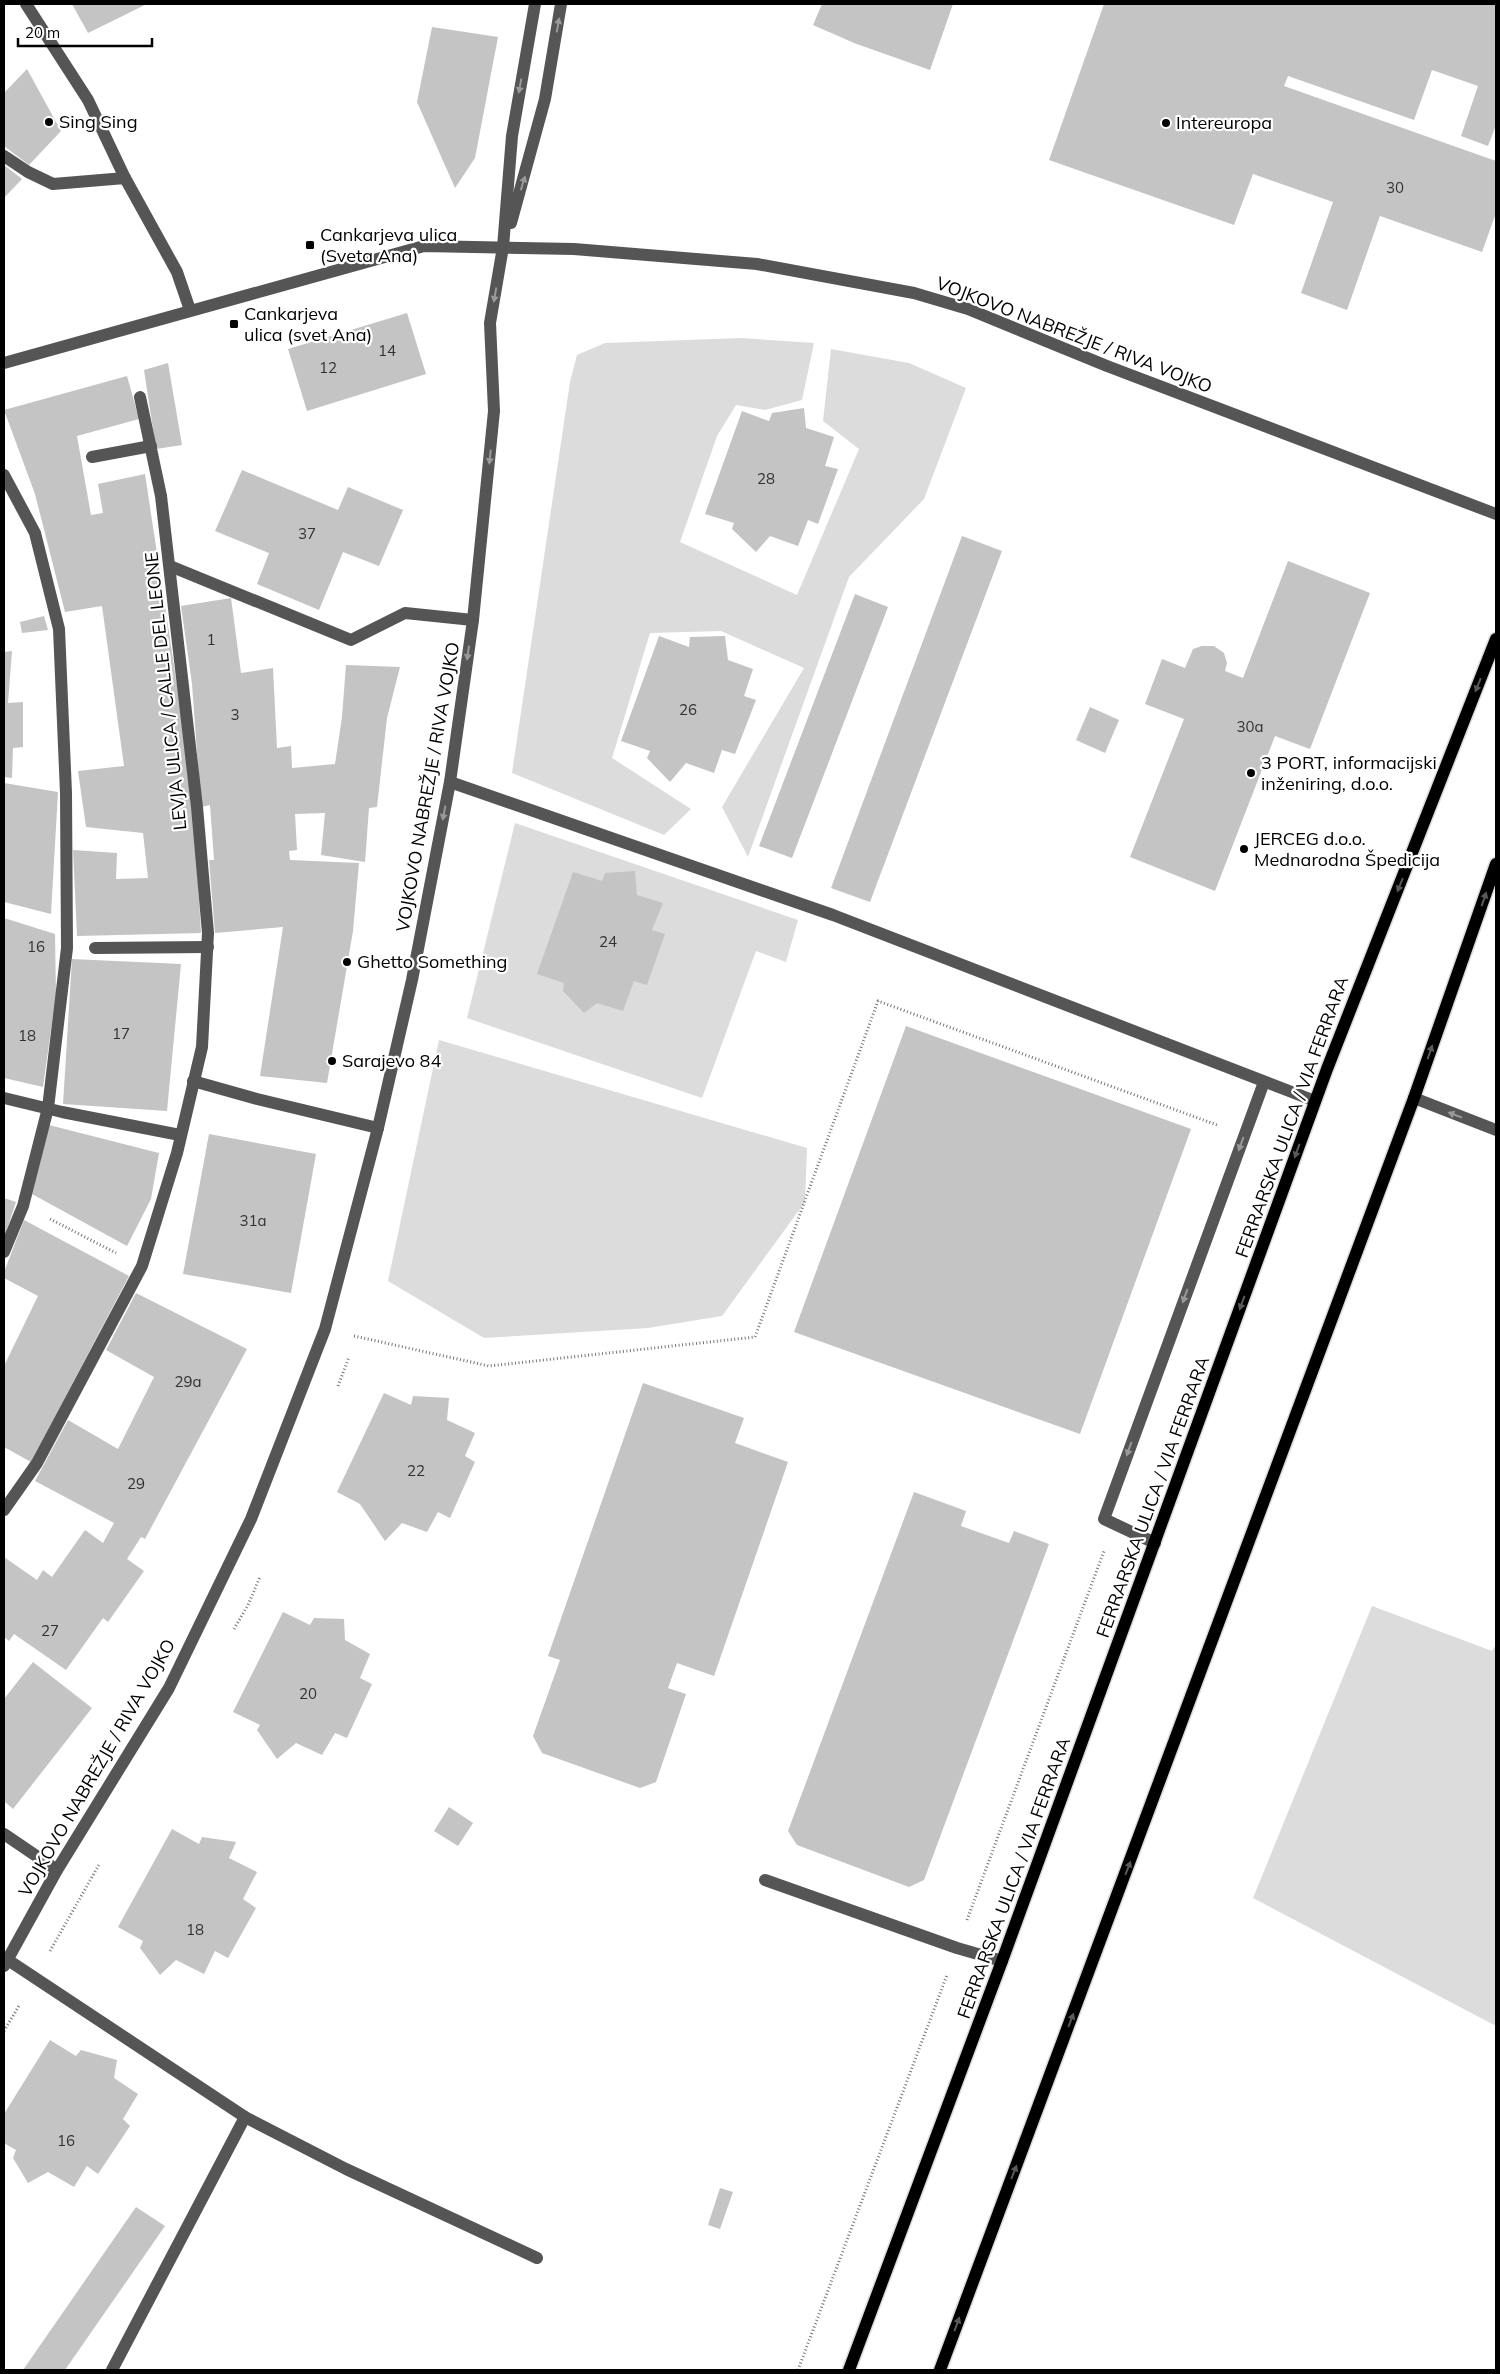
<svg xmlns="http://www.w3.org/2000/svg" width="1500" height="2374" font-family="Mulish,sans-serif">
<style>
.green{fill:#dcdcdc}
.building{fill:#c4c4c4}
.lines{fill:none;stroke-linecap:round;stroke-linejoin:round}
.major-casing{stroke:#dbdbdb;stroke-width:15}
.path{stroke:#777;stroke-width:3;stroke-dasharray:1 2.5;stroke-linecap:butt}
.minor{stroke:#555;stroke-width:12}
.major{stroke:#000;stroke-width:12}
.oneway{fill:#999}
.oneway2{fill:#595959}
.poi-dot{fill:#000;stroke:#fff;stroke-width:2}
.labels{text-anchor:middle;stroke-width:4.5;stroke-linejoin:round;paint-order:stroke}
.number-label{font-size:15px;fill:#313131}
.poi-label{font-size:18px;fill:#000;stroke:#fff;text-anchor:start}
.street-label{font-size:18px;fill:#000;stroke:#fff}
</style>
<rect width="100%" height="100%" fill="#fff"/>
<!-- green -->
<g class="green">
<polygon points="742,338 814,343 802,400 765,410 736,405 717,436 680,542 797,595 859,449 823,421 831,349 909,363 966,388 924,499 849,577 748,857 722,807 804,668 721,631 650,633 612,758 691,809 664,835 512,773 570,382 577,355 605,343"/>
<polygon points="515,823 798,920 786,962 756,951 702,1098 467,1018"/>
<polygon points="439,1040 807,1148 805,1202 722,1316 648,1328 484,1338 388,1281"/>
<polygon points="1372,1606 1492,1651 1496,1644 1496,2026 1253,1898"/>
</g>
<!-- building -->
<g class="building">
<polygon points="72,4 147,4 88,33"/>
<polygon points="822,4 953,4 930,70 854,43 813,25"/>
<polygon points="1104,4 1496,4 1496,125 1488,146 1461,136 1478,86 1432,70 1414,120 1288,76 1284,86 1496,161 1496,213 1482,252 1380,216 1347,310 1301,293 1333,202 1253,174 1234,225 1049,160"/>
<polygon points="432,27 498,37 475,158 455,188 417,102"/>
<polygon points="27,69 61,131 29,165 4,146 4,93"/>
<polygon points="4,165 22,179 4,198"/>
<polygon points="407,313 426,374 307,411 288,349"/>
<polygon points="168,363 182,445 156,449 144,370"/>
<polygon points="127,376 139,419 77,436 91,515 103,513 98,484 145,474 192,784 201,933 77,936 73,850 117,853 116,879 148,878 143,833 86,827 78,771 124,766 102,606 65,612 35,494 4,410"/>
<polygon points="804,408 806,428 834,437 825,466 838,469 818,524 808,520 798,546 770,536 756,552 732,529 734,523 705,514 742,411 769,421 772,413"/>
<polygon points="242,470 338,510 348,487 403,510 379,566 343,552 319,610 257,584 269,553 215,531"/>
<polygon points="962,536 1002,551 870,902 831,888"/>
<polygon points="1288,561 1370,593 1310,749 1275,736 1215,891 1130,857 1184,719 1145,704 1162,659 1185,668 1193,649 1202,646 1214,646 1224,653 1227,663 1225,671 1243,678"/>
<polygon points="855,594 888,607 792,858 759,846"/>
<polygon points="231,598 241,673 273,668 277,748 291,746 292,768 335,764 342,717 346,665 400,667 387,718 377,807 369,808 365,862 321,855 325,813 295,814 297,850 289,851 290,860 359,863 353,931 327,1083 260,1076 283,927 215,933 209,860 214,860 210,805 201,807 192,684 181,606"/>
<polygon points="44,616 48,630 22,633 20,622"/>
<polygon points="659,636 689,647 690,637 725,636 728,660 753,669 744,696 756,700 735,754 722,750 714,773 686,763 670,782 647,758 650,751 621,741"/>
<polygon points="12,651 8,703 23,702 23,747 13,748 12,778 4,777 4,652"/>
<polygon points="1090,707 1119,720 1105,753 1076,740"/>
<polygon points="4,783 58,792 51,914 4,902"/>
<polygon points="635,871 637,895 663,903 652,930 665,934 647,985 634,981 623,1011 597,1003 584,1013 563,991 564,983 537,974 573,872 602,881 605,873"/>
<polygon points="4,918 55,934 56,994 43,1087 4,1078"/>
<polygon points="72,959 181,964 167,1111 63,1104"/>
<polygon points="906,1026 1191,1129 1080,1434 794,1332"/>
<polygon points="49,1125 159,1153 151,1199 127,1246 32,1194"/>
<polygon points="209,1134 316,1154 291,1293 183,1274"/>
<polygon points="4,1198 16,1202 4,1238"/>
<polygon points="24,1220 129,1276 31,1462 4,1447 4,1366 38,1296 4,1278 4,1272"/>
<polygon points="136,1293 247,1349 145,1539 141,1537 127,1559 144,1571 108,1622 103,1618 66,1670 14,1634 9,1641 4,1637 4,1557 37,1580 43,1570 52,1577 85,1530 103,1543 114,1523 35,1481 68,1420 118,1449 154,1377 106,1350"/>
<polygon points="643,1383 744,1418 735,1443 788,1462 714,1676 677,1663 668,1688 686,1694 656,1782 640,1788 542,1753 533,1736 560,1660 548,1656"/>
<polygon points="384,1393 411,1405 413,1396 449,1398 447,1420 475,1433 465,1456 475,1462 450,1518 438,1512 427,1532 402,1523 385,1541 360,1504 337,1492"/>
<polygon points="914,1492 966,1511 961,1526 1009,1543 1014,1531 1049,1544 924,1880 909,1887 797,1845 788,1831"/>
<polygon points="283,1612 310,1625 314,1618 344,1619 345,1640 370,1654 360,1678 372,1684 347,1738 335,1733 322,1755 296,1743 277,1759 257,1730 260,1725 233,1712"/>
<polygon points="33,1662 92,1708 13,1809 4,1801 4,1699"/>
<polygon points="449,1807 473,1823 458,1846 434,1831"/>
<polygon points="172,1829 199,1844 202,1837 236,1842 229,1858 257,1872 243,1899 256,1908 228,1958 215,1951 204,1974 176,1960 160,1975 140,1948 143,1941 118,1927"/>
<polygon points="50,2040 76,2056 81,2050 117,2060 114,2078 138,2094 123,2119 130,2126 98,2174 87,2166 74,2187 48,2172 28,2183 13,2158 16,2150 4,2143 4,2114"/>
<polygon points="720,2188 733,2192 720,2229 708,2225"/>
<polygon points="136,2207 165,2226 65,2370 23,2370"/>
</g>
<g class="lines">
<defs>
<g id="major">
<polyline points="849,2370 1002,1961 1327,1069 1496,639"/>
<polyline points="940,2370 1414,1098 1496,864"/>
</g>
</defs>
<!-- major casing -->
<use href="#major" class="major-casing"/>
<!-- path -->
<g class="path">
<polyline points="50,1219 116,1253"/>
<polyline points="354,1336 489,1366 755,1337 878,1001 1217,1125"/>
<polyline points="338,1386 349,1357"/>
<polyline points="234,1629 248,1605 260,1577"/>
<polyline points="967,1920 1104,1551"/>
<polyline points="50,1951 100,1863"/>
<polyline points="4,2031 20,2004"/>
<polyline points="798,2370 947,1975"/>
</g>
<!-- minor -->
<g class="minor">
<polyline points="26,4 88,100 125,178"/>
<polyline points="4,156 28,172 53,184 125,178 177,272 190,310"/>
<polyline points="511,223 545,99 561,4"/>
<polyline points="4,363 424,246 574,249 757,264 914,293 968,309 1107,366 1496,514"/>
<polyline points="92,457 151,446"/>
<polyline points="4,475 35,533 59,629 66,793 67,948 48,1108 23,1206 4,1252"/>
<polyline points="170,566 351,640 405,613 473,620"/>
<polyline points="450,782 833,915 1315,1101"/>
<polyline points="95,948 208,947"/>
<polyline points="193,1081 257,1099 378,1128"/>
<polyline points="4,1098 62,1112 180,1135"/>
<polyline points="1414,1098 1496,1130"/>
<polyline points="4,1510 37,1463 142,1266 177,1153 202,1047 208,933 197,807 161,496 140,397"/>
<polyline points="1155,1543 1104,1519 1264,1082"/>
<polyline points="4,1834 57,1870"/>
<polyline points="765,1880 957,1948 1002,1961"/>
<polyline points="8,1960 245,2117 346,2169 537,2258"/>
<polyline points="4,1966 57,1870 169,1688 251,1519 325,1329 378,1128 412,980 450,782 473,620 494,411 490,323 503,247 512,136 535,4"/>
<polyline points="112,2370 245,2117"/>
</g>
<!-- major -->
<use href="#major" class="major"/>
</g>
<!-- one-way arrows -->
<defs><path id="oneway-solid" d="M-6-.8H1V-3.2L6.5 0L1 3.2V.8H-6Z" transform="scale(1.25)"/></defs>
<g class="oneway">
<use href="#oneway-solid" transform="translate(558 25) rotate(-80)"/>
<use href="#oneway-solid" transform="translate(520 86) rotate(100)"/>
<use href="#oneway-solid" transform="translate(523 183) rotate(-73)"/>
<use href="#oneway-solid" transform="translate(495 295) rotate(100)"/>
<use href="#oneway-solid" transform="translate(490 457) rotate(96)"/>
<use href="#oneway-solid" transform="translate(468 653) rotate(98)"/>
<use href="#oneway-solid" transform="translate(444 813) rotate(101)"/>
<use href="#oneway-solid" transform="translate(1455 1115) rotate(-159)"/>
<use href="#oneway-solid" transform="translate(1241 1144) rotate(110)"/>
<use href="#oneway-solid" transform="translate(1185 1296) rotate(110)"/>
<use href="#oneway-solid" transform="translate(1129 1449) rotate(110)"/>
</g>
<g class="oneway2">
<use href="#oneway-solid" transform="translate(1478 685) rotate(112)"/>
<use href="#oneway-solid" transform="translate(1400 885) rotate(112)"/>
<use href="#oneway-solid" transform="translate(1484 899) rotate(-71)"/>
<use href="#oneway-solid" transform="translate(1430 1052) rotate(-71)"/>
<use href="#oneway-solid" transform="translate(1297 1151) rotate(110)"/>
<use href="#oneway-solid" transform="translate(1242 1303) rotate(110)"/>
<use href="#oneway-solid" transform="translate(1128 1868) rotate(-69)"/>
<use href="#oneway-solid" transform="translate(1071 2020) rotate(-69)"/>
<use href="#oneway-solid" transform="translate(1014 2172) rotate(-69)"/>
<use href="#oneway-solid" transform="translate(957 2324) rotate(-70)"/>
</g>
<!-- markers -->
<g class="poi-dot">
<circle cx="49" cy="122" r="5"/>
<circle cx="1166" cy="123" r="5"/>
<rect x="305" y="240" width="10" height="10" rx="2.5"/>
<rect x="229" y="319" width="10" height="10" rx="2.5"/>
<circle cx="1251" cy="773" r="5"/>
<circle cx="1244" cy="849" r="5"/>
<circle cx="347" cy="962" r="5"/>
<circle cx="332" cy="1061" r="5"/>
</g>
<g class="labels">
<!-- number labels -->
<g class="number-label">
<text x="1395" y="193">30</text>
<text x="387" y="356">14</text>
<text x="328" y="373">12</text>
<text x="766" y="484">28</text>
<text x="307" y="539">37</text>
<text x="211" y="645">1</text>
<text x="688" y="715">26</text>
<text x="235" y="720">3</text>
<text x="1250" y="732">30a</text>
<text x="608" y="947">24</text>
<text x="36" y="952">16</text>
<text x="121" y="1039">17</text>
<text x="27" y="1041">18</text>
<text x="253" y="1226">31a</text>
<text x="188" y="1387">29a</text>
<text x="416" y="1476">22</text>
<text x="136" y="1489">29</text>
<text x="50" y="1636">27</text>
<text x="308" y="1699">20</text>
<text x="195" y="1935">18</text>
<text x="66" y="2146">16</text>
</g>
<!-- poi labels -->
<g class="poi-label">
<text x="59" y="128">Sing Sing</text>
<text x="1176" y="129">Intereuropa</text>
<text x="320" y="241">Cankarjeva ulica<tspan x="320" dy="21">(Sveta Ana)</tspan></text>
<text x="244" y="320">Cankarjeva<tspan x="244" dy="21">ulica (svet Ana)</tspan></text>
<text x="1261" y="769">3 PORT, informacijski<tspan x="1261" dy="21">inženiring, d.o.o.</tspan></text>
<text x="1254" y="845">JERCEG d.o.o.<tspan x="1254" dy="21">Mednarodna Špedicija</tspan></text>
<text x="357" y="968">Ghetto Something</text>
<text x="342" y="1067">Sarajevo 84</text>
</g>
<!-- street labels -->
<g class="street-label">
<text transform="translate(1074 335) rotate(21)" y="6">VOJKOVO NABREŽJE / RIVA VOJKO</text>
<text transform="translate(166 691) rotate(-96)" y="6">LEVJA ULICA / CALLE DEL LEONE</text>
<text transform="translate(428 787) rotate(-80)" y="6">VOJKOVO NABREŽJE / RIVA VOJKO</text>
<text transform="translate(1292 1117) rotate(-70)" y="6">FERRARSKA ULICA / VIA FERRARA</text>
<text transform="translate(1153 1497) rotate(-70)" y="6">FERRARSKA ULICA / VIA FERRARA</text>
<text transform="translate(97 1768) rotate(-60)" y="6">VOJKOVO NABREŽJE / RIVA VOJKO</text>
<text transform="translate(1014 1878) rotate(-70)" y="6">FERRARSKA ULICA / VIA FERRARA</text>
</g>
</g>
<!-- border -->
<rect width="1500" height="2374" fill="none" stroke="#000000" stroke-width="10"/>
<!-- scale -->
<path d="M18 38v8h134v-8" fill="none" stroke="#000000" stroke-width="2.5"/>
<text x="25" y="38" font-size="15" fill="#000000" stroke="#ffffff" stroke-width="4" paint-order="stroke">20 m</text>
</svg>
